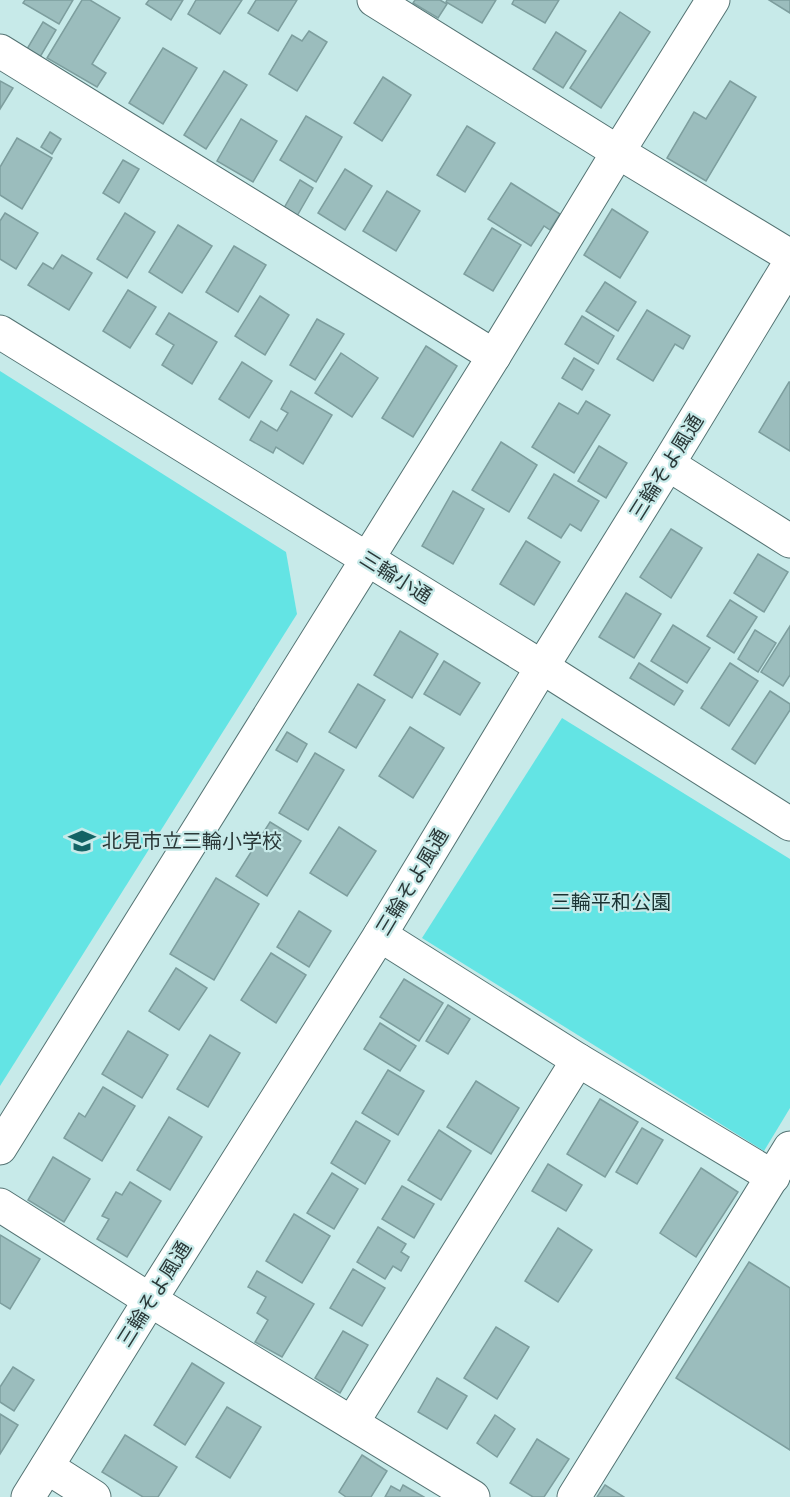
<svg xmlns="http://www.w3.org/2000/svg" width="790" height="1497" font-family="Inter,'Noto Sans JP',sans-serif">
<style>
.green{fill:#63e4e4}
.building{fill:#9bbdbd;stroke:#7d9e9e;stroke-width:1.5}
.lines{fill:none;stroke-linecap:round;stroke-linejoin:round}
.minor-casing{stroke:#547373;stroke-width:35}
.minor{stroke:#fff;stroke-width:33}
.labels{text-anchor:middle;stroke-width:4.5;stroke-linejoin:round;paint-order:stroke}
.street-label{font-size:20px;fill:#2a3838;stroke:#c7eae9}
.poi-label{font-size:20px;fill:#2a3838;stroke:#c7eae9;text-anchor:start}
.park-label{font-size:20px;fill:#193232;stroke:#c7eae9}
</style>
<rect width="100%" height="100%" fill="#c7eae9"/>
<!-- green -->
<g class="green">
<polygon points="0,371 286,552 297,614 0,1086"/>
<polygon points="562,718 790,859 790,1108 764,1151 422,938"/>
</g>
<!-- building -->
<g class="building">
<polygon points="25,0 73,0 59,24 23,3"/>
<polygon points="82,0 90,0 120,18 92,64 106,73 97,87 47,58"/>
<polygon points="149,0 183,0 171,20 146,4"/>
<polygon points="196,0 242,0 220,34 188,14"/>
<polygon points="256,0 297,0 278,31 248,13"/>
<polygon points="415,0 440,0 447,4 438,18 413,3"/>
<polygon points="447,0 496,0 482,23 446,2"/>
<polygon points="514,0 559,0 545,23 512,4"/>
<polygon points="769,0 790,0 790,13"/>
<polygon points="620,12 650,32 601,108 570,88"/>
<polygon points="43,22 56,30 40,57 27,49"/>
<polygon points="309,31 327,42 297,91 269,74 292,35 302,41"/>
<polygon points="556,32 586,51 563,88 533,69"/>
<polygon points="163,48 197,68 163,124 129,103"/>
<polygon points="224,71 247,85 206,149 184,135"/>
<polygon points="383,77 411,95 382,141 354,123"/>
<polygon points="0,81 13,88 0,109"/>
<polygon points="730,81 756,97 706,181 667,158 694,112 706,119"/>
<polygon points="306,116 342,137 316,182 280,160"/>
<polygon points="241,119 277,141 253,182 217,161"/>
<polygon points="467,126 495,143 465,192 437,175"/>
<polygon points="50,132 61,139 52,154 41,147"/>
<polygon points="17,138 52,158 22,209 0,195 0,167"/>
<polygon points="123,160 139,169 119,203 103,193"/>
<polygon points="345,169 372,186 345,230 318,213"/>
<polygon points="300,180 313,188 297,216 284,208"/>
<polygon points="511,183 560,214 550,230 544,226 531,246 488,219"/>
<polygon points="387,191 420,211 396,251 363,231"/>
<polygon points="612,209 648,232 620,278 584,255"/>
<polygon points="5,213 38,233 16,269 0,259 0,221"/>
<polygon points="125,213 155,232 127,278 97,259"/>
<polygon points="178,225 212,246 182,293 149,272"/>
<polygon points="492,228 521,245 493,291 464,274"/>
<polygon points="234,246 266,265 238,312 206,292"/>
<polygon points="62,255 92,273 69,310 28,285 43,263 53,269"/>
<polygon points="605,282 636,302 618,331 586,311"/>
<polygon points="128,290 156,307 130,348 103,331"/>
<polygon points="260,296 289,315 265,355 235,336"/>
<polygon points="647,310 690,336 683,349 675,344 653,381 617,359"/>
<polygon points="169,313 217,342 192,384 162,365 174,345 156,334"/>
<polygon points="582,316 614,336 598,364 565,344"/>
<polygon points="317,319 344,334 315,380 290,365"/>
<polygon points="426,346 457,366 413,437 382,418"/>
<polygon points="341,353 378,378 352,417 315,393"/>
<polygon points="574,358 594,370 582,390 562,378"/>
<polygon points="242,362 272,381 249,418 219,399"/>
<polygon points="789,382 790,382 790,451 759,432"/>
<polygon points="291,391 332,415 303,464 276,447 273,453 250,440 261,421 277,431 288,413 281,409"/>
<polygon points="586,401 610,415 574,473 532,447 559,403 578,414"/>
<polygon points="501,442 537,465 509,512 472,490"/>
<polygon points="599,446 627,463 606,498 578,481"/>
<polygon points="554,474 599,501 581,531 570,524 561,538 528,518"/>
<polygon points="453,491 484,509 453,564 422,546"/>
<polygon points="671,529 702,548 671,598 640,577"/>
<polygon points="526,541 560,562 534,605 500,584"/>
<polygon points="758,554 788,572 764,612 734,593"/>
<polygon points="626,593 661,614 634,658 599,637"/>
<polygon points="730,600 757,617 734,653 707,636"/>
<polygon points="673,625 710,648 687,683 651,661"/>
<polygon points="790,626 790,675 783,686 761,672"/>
<polygon points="755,630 776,643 758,672 738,659"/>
<polygon points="400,631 438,654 412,698 374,675"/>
<polygon points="444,661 480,683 460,715 424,694"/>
<polygon points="639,663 683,691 674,705 630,678"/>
<polygon points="730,663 758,681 729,726 701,708"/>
<polygon points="358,684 385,700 356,748 329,732"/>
<polygon points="770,691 790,704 790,710 755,764 732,749"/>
<polygon points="410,727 444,748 413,798 379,776"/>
<polygon points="287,732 307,744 297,762 276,750"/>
<polygon points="315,753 344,770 308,830 279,813"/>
<polygon points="270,822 301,841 267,896 236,876"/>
<polygon points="339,827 376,851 347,896 310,873"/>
<polygon points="216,878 259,904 214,980 170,954"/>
<polygon points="299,911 331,931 309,967 277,947"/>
<polygon points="271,953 306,975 276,1023 241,1000"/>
<polygon points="176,968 207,988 179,1030 149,1011"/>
<polygon points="404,979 443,1003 419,1041 380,1017"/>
<polygon points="448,1005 470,1019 448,1054 426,1041"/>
<polygon points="380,1023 416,1046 400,1071 364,1049"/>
<polygon points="128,1031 168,1055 142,1098 102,1074"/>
<polygon points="210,1035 240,1053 208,1107 177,1089"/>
<polygon points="388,1070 424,1091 398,1135 362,1113"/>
<polygon points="476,1081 519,1108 491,1154 447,1127"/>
<polygon points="103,1087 135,1106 102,1161 64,1138 79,1113 85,1117"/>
<polygon points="600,1099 638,1122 605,1177 567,1154"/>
<polygon points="169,1117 202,1137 170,1190 137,1170"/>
<polygon points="356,1121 390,1141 365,1184 331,1163"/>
<polygon points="642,1128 663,1140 637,1184 616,1172"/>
<polygon points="439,1130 471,1151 441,1200 408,1180"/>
<polygon points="53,1157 90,1179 64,1222 28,1200"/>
<polygon points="548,1164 582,1185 566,1211 532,1191"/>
<polygon points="701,1168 738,1192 696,1257 660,1233"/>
<polygon points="332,1173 358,1189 334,1229 307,1213"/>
<polygon points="130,1182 161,1201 127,1257 97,1239 109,1219 102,1216 116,1192 122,1195"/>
<polygon points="402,1186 434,1204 414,1238 382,1219"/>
<polygon points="294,1214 330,1236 302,1283 266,1261"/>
<polygon points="378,1227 406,1244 401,1252 409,1257 401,1271 393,1266 385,1279 357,1262"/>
<polygon points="558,1228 592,1250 558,1302 525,1281"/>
<polygon points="0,1235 40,1259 10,1309 0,1303"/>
<polygon points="749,1262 790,1288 790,1450 676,1378"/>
<polygon points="353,1269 385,1288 362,1326 330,1308"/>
<polygon points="257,1271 314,1304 282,1357 255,1342 268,1320 257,1313 266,1297 248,1287"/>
<polygon points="496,1327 529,1347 497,1399 464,1378"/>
<polygon points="343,1331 368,1345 340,1393 315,1378"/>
<polygon points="192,1363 224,1383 185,1445 154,1425"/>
<polygon points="13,1367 34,1380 14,1411 0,1402 0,1387"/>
<polygon points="437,1378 467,1396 447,1429 418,1412"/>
<polygon points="227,1407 261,1427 230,1478 196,1457"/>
<polygon points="0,1414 18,1425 0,1454"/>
<polygon points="495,1415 515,1429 497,1457 477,1443"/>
<polygon points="125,1435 177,1467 158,1497 143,1497 102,1472"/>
<polygon points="537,1439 569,1459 544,1497 533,1497 510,1483"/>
<polygon points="362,1455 387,1471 371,1497 346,1497 339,1492"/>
<polygon points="403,1485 424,1497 385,1497 391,1486 400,1491"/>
<polygon points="605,1485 624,1497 597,1497"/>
</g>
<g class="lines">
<defs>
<g id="minor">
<polyline points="374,0 618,152 790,256"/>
<polyline points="0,51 494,356"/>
<polyline points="0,332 542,667 790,824"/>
<polyline points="668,464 790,541"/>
<polyline points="380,935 578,1060 773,1177"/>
<polyline points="0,1148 494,356 618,152 713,0"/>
<polyline points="0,1205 150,1300 473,1497"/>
<polyline points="352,1423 578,1060"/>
<polyline points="47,1467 94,1497"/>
<polyline points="28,1497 150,1300 380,935 542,667 668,464 790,263"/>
<polyline points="574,1497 790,1148"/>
</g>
</defs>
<!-- minor casing -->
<use href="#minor" class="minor-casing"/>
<!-- minor -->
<use href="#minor" class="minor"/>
</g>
<!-- icons -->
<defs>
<symbol id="school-bare" viewBox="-9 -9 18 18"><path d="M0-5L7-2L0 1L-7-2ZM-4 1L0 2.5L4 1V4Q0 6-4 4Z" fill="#136364" stroke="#c7eae9" stroke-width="2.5" paint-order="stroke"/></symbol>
</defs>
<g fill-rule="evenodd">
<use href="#school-bare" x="63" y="822" width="38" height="38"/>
</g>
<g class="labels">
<!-- street labels -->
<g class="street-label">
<text transform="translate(666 467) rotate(-58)" y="7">三輪そよ風通</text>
<text transform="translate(396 577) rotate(32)" y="7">三輪小通</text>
<text transform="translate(412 882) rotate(-59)" y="7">三輪そよ風通</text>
<text transform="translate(154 1294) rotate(-58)" y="7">三輪そよ風通</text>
</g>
<!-- poi labels -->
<g class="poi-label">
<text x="102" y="848">北見市立三輪小学校</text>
</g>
<!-- park labels -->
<g class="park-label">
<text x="611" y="909">三輪平和公園</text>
</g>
</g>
</svg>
